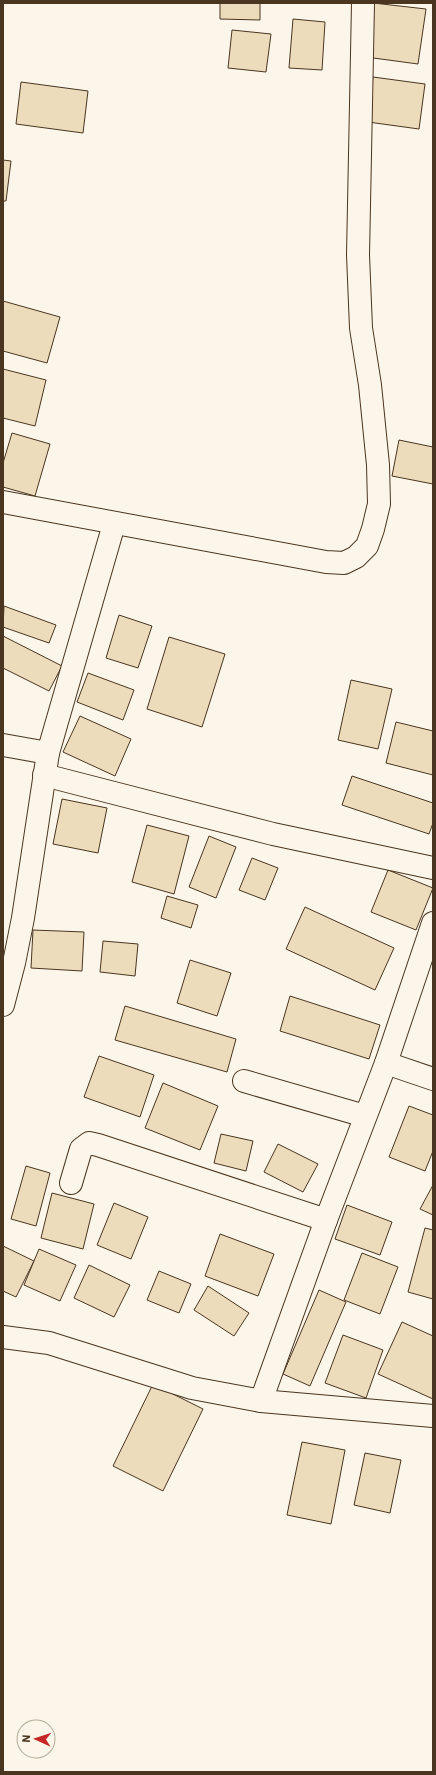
<svg xmlns="http://www.w3.org/2000/svg" width="436" height="1775" font-family="'IBM Plex Sans',sans-serif">
<style>
.building{fill:#ecdcbc;stroke:#4a3520}
.lines{fill:none;stroke-linecap:round;stroke-linejoin:round}
.street-casing{stroke:#4a3520;stroke-width:24}
.street{stroke:#fbf6e9;stroke-width:22}
</style>
<rect width="100%" height="100%" fill="#fbf6e9"/>
<!-- building -->
<g class="building">
<polygon points="220,3 260,3 260,20 220,19"/>
<polygon points="373,3 426,9 418,64 366,57"/>
<polygon points="293,19 325,22 322,70 289,68"/>
<polygon points="232,30 271,34 266,72 228,68"/>
<polygon points="373,77 425,84 419,129 368,122"/>
<polygon points="21,82 88,91 83,133 16,124"/>
<polygon points="3,160 11,161 6,201 3,201"/>
<polygon points="3,301 60,317 47,363 3,351"/>
<polygon points="3,369 46,380 35,426 3,418"/>
<polygon points="12,433 50,444 35,496 3,487 3,463"/>
<polygon points="399,440 433,447 433,484 392,476"/>
<polygon points="4,606 56,625 49,643 3,627"/>
<polygon points="119,615 152,626 138,668 106,658"/>
<polygon points="3,636 62,666 49,691 3,668"/>
<polygon points="169,637 225,654 202,727 147,709"/>
<polygon points="88,673 134,690 123,720 77,702"/>
<polygon points="351,680 392,689 378,749 338,740"/>
<polygon points="80,716 131,739 115,776 63,752"/>
<polygon points="396,722 433,731 433,775 386,763"/>
<polygon points="352,776 433,803 433,823 429,834 342,805"/>
<polygon points="62,799 107,808 98,853 53,844"/>
<polygon points="147,825 189,836 174,894 132,882"/>
<polygon points="209,836 236,847 216,898 189,887"/>
<polygon points="252,858 278,868 265,900 239,890"/>
<polygon points="388,870 433,888 416,930 371,912"/>
<polygon points="167,896 198,905 191,928 161,918"/>
<polygon points="305,907 394,948 375,990 286,949"/>
<polygon points="33,930 84,932 82,971 31,968"/>
<polygon points="103,941 138,944 135,976 100,972"/>
<polygon points="190,960 231,973 217,1016 177,1003"/>
<polygon points="290,996 380,1025 369,1059 280,1031"/>
<polygon points="125,1006 236,1039 227,1072 115,1040"/>
<polygon points="99,1056 154,1075 140,1117 84,1097"/>
<polygon points="163,1083 218,1106 200,1150 145,1128"/>
<polygon points="409,1106 433,1115 433,1151 425,1171 389,1157"/>
<polygon points="221,1134 253,1141 246,1171 214,1163"/>
<polygon points="278,1144 318,1164 303,1192 264,1172"/>
<polygon points="26,1166 50,1173 36,1226 11,1219"/>
<polygon points="433,1185 433,1215 420,1209"/>
<polygon points="52,1193 94,1204 83,1249 41,1238"/>
<polygon points="114,1203 148,1217 131,1259 97,1245"/>
<polygon points="347,1205 392,1222 380,1255 335,1239"/>
<polygon points="425,1228 433,1230 433,1299 408,1292"/>
<polygon points="220,1234 274,1254 258,1296 205,1276"/>
<polygon points="3,1246 34,1261 16,1297 3,1291"/>
<polygon points="39,1249 76,1265 60,1301 24,1285"/>
<polygon points="362,1253 398,1267 380,1314 344,1300"/>
<polygon points="89,1265 130,1285 114,1317 74,1298"/>
<polygon points="159,1271 191,1284 179,1313 147,1300"/>
<polygon points="208,1286 249,1313 234,1336 194,1310"/>
<polygon points="319,1290 346,1302 310,1386 283,1374"/>
<polygon points="402,1322 433,1336 433,1399 378,1374"/>
<polygon points="343,1335 383,1350 366,1398 325,1383"/>
<polygon points="153,1384 203,1409 163,1491 113,1466"/>
<polygon points="302,1442 345,1450 331,1524 287,1515"/>
<polygon points="365,1453 401,1460 390,1513 354,1505"/>
</g>
<g class="lines">
<defs>
<g id="street">
<polyline points="3,502 326,562 344,563 356,557 367,546 373,529 379,504 378,465 370,385 361,328 358,255 363,3"/>
<polyline points="3,745 48,753"/>
<polyline points="44,775 273,834 433,868"/>
<polyline points="3,1005 14,963 23,918 48,753 114,524"/>
<polyline points="386,1063 433,1079"/>
<polyline points="244,1081 365,1116"/>
<polyline points="71,1183 81,1149 89,1143 98,1145 326,1220"/>
<polyline points="3,1337 49,1343 192,1388 261,1401 326,1220 386,1063 433,923"/>
<polyline points="261,1401 433,1416"/>
</g>
</defs>
<!-- street casing -->
<use href="#street" class="street-casing"/>
<!-- street -->
<use href="#street" class="street"/>
</g>
<!-- border -->
<rect width="436" height="1775" fill="none" stroke="#4a3520" stroke-width="8"/>
<!-- north arrow -->
<g transform="translate(36 1739) rotate(273)"><circle r="19" fill="#fbf6e9" stroke="#b4a999"/>
<path d="M0-3L7 15L0 10L-7 15Z" fill="#c62828"/>
<text y="-6" font-size="11" font-weight="bold" text-anchor="middle" fill="#4a3520">N</text>
</g>
</svg>
